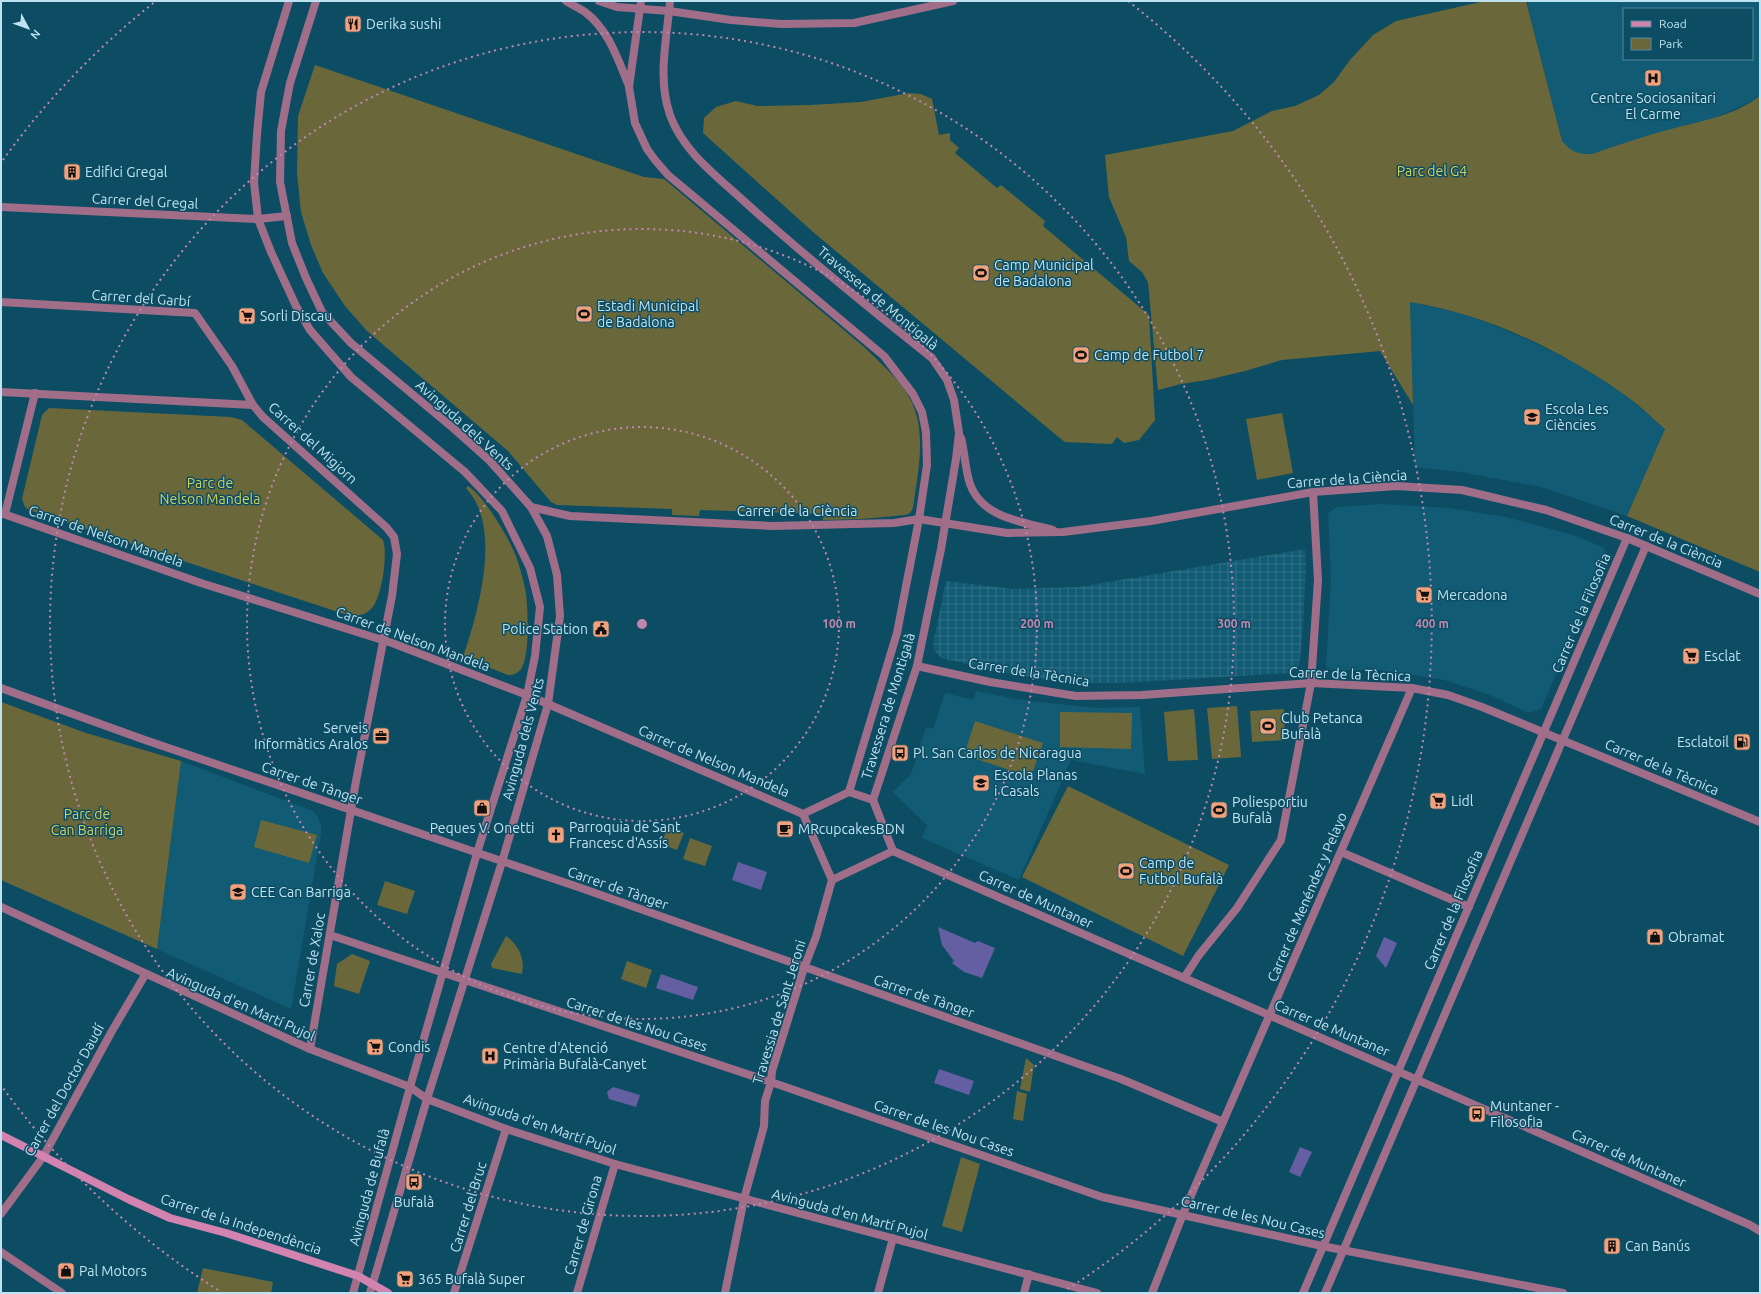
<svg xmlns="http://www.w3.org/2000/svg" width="1761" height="1294" font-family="Ubuntu,sans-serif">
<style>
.built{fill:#115b74;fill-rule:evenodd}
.industrial{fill:url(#industrial-grid)}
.green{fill:#6a683a}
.water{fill:#645fa2}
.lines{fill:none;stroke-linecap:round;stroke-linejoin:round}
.street{stroke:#a16e8a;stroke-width:8}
.secondary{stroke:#d283af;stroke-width:8}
.ring{fill:none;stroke:#c087ae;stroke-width:2;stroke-dasharray:2 4}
.labels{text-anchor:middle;stroke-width:3;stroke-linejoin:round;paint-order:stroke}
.poi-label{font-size:14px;fill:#bee2f2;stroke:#0d4d63;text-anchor:start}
.park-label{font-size:14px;fill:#d5cf5e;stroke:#0d4d63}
.street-label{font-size:14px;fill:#bee2f2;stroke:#0d4d63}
.centre{fill:#c087ae;stroke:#0d4d63;stroke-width:2}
.ring-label{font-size:12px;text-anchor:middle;font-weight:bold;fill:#c087ae;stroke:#0d4d63;stroke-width:3;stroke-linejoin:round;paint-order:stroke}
</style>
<defs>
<pattern id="industrial-grid" width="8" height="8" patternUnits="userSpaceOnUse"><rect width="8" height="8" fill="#115b74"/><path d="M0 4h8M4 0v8" fill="none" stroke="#327288"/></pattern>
</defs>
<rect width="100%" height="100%" fill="#0d4d63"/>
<!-- built -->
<g class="built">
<path d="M 1535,1 L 1760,1 L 1760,96 L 1746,104 L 1710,120 L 1671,129 L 1592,154 L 1579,154 L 1570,150 L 1562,141 L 1527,3 ZM 1624,9 L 1752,9 L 1752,59 L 1624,59 Z"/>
<polygon points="1410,302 1459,313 1483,321 1522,337 1574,362 1624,394 1665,429 1627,516 1541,487 1460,472 1415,467"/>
<polygon points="1381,504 1449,508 1506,517 1573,535 1603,547 1606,555 1605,564 1541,709 1529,713 1490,695 1444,680 1379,670 1331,670 1326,667 1331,579 1328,513 1337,507"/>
<polygon points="976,691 1015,699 1048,703 1097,708 1140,707 1145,774 1071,760 1019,880 922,838 927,825 893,792 911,774 926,727 933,729 945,693 974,700"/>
<polygon points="181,761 313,811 318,817 321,826 321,834 291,1009 157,949"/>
</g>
<!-- industrial -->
<polygon class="industrial" points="1305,549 1306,566 1303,626 1299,666 1291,673 1122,683 1085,683 1042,679 1002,672 941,658 934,650 933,645 946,581 1012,589 1079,587"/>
<!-- green -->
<g class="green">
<path d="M 1485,1 L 1526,1 L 1562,141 C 1572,152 1576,154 1592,154 C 1618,145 1645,136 1671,129 C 1701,121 1734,116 1760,96 L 1760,572 L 1627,516 L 1665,429 C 1651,417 1637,403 1622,393 C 1560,350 1486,314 1410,302 L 1413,405 L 1380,351 L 1282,360 L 1245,371 L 1207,380 L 1181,384 L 1158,390 L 1148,282 L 1142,272 L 1129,261 L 1126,237 L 1109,197 L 1105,155 L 1233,131 L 1272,111 L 1295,106 L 1319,95 L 1334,82 L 1350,60 L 1373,35 L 1396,21 Z"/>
<path d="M 315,65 L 644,177 L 664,179 L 864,347 C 878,361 895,375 906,392 C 929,426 918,470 913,508 L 910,513 L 905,515 L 862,519 L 823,520 L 822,514 L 700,510 L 699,516 L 672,515 L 672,509 L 557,505 L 551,502 L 508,451 L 367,331 L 345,306 L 323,273 L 311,245 L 301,212 L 297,173 L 298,116 Z"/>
<polygon points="909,93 921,94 932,99 939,135 950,133 950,140 959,148 955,153 997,188 1001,185 1045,221 1043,226 1149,315 1155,420 1139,440 1124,443 1117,437 1112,444 1065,442 1061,439 813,232 703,133 704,118 716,107 736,101 757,106 810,105 861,102"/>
<path d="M 49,408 L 231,417 L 242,420 L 383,540 C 388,554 382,598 371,609 C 364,616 356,616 347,615 L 29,510 L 25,507 L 22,499 L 42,415 Z"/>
<polygon points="1282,413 1293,473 1257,480 1246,419"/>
<path d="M 468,486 C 484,496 509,538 516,556 C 520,568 524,581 526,594 C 528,611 530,656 521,669 C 517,674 513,675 508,675 L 463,657 C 477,616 495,551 479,509 C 476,501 471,494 466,488 Z"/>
<polygon points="1,702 86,733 181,761 157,949 1,880"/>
<polygon points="1237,706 1241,757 1212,759 1207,708"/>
<polygon points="1194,709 1198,760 1168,761 1164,712"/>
<polygon points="1284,709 1285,740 1252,742 1250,711"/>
<polygon points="1060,712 1132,713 1131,749 1060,747"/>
<polygon points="975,721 1043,743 1031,777 964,755"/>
<polygon points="1068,786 1229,865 1183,956 1022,877"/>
<polygon points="261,820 317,835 309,863 254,847"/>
<polygon points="668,827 684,833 677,850 661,844"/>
<polygon points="690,838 712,846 705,866 683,859"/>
<polygon points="385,881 415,891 407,914 377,905"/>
<path d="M 506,936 C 519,945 525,959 522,974 L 492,968 L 491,964 Z"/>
<polygon points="352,954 370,961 359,994 334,986 337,964"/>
<polygon points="627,961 652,970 646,988 621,979"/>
<polygon points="1026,1058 1034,1065 1030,1092 1020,1089"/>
<polygon points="1017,1091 1027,1094 1023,1121 1013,1119"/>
<polygon points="961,1157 980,1164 962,1232 942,1226"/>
<polygon points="203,1268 273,1282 271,1293 197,1293"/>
</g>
<!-- water -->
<g class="water">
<polygon points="738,862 767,872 761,890 732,880"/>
<polygon points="938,927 975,943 978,941 995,948 982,978 964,972 952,963 954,961 942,945"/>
<polygon points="1384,937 1397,943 1386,968 1376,956"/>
<polygon points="661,974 698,987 693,1000 656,988"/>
<polygon points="939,1069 974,1081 969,1095 934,1083"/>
<polygon points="613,1087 640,1095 636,1107 609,1099 607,1092"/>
<polygon points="1300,1147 1312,1152 1300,1177 1289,1172"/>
</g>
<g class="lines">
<!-- street -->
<g class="street">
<polyline points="289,1 261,92 257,134 254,182 258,219 271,252 296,306 310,330 351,377 465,472 502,511 530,568 540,607 535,656 527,695 477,853 410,1087 353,1293"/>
<polyline points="316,1 290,83 281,131 280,182 292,243 306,278 322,312 351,343 453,428 489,460 531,507 547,536 557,575 560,616 548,704 502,862 427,1099 370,1293"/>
<path d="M 566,1 C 572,5 579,8 585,12 C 609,30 618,60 629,86"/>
<polyline points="599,1 617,7 669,11 731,20 781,24 854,23 953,1"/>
<polyline points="641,1 629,87 635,123 647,149 655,160 668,175 692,195 884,356 913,394 922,412 926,432 927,465 919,519 897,633 849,792"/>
<path d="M 670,1 C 667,39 657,78 670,115 C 683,152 718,177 746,203 C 806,257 869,308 932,358 L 947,380 L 954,400 L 959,433 L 956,459 L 941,549 L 917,666 L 873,800"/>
<polyline points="1,207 258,219 287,216"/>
<polyline points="1,302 195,313 232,366 253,405"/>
<polyline points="1,392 253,405 263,417 386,527 394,537 397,554 392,596 356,781 310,1049"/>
<path d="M 961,438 C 965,453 965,469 970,484 C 982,518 1023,522 1053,530"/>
<polyline points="531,507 570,516 773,526 894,523 919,519 1007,533 1063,532 1151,521 1313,492 1396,486 1462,490 1546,510 1627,538 1760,594"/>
<polyline points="1,513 201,583 392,643 527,695 803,814"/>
<polyline points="5,514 35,393"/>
<polyline points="917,666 990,682 1076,696 1142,695 1311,683 1412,688 1448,695 1482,707 1760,822"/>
<polyline points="1,688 145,740 581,888 1121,1079 1223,1122"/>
<polyline points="803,814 849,792 873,800 893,851 832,880"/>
<polyline points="803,814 832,880"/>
<polyline points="893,851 1750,1225 1760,1231"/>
<polyline points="1341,852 1469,907"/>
<polyline points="1,907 310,1049 410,1087 427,1099 506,1129 615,1164 1097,1293"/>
<polyline points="330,935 771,1082 1102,1197 1322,1246 1563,1293"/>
<polyline points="1184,978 1199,955 1237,908 1281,840 1311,683 1318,580 1313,492"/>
<polyline points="1,1214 43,1157 112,1031 145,975"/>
<polyline points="1,1252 62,1293"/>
<polyline points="454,1293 506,1129"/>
<polyline points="577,1293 615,1164"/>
<polyline points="725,1293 744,1199 764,1126 765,1101 771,1082 772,1071 804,968 816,937 832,880"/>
<polyline points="878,1293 893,1238"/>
<polyline points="1024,1293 1029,1274"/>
<polyline points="1152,1293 1183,1214 1223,1122 1412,688"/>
<polyline points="1303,1293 1627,538"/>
<polyline points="1325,1293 1646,546"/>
</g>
<!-- secondary -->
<polyline class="secondary" points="1,1135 128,1199 170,1218 226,1233 358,1276 388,1293"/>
</g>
<!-- distance rings -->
<g class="ring">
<circle cx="642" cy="624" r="197"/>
<circle cx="642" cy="624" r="395"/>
<circle cx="642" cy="624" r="592"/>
<path d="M218 1290A790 790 0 0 1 3 1088M3 160A790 790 0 0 1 156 1M1128 1A790 790 0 0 1 1066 1290"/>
</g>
<!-- icons -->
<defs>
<symbol id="restaurant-square" viewBox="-11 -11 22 22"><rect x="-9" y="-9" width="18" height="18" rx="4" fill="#f1a17c" stroke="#0d4d63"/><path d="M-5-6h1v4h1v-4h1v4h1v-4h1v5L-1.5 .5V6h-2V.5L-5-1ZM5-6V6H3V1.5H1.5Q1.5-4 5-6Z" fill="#111"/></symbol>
<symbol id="hospital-square" viewBox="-11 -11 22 22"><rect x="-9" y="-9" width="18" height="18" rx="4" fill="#f1a17c" stroke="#0d4d63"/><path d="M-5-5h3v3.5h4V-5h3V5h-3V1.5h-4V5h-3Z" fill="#111"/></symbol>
<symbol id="building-square" viewBox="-11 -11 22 22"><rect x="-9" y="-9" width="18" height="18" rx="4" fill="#f1a17c" stroke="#0d4d63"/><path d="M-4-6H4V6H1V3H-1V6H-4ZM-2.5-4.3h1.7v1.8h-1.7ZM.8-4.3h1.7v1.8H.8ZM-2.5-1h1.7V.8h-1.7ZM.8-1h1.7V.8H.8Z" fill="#111"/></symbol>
<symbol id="stadium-square" viewBox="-11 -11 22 22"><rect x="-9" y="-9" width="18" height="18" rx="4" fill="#f1a17c" stroke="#0d4d63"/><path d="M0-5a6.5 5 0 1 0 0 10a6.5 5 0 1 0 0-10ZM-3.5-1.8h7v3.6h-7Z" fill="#111"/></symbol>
<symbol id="supermarket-square" viewBox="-11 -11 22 22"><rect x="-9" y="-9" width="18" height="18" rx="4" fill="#f1a17c" stroke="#0d4d63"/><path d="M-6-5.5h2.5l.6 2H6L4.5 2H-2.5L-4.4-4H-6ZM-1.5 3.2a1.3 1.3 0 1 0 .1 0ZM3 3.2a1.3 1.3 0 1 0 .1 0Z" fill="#111"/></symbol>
<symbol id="school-square" viewBox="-11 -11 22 22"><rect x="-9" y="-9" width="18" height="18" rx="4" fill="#f1a17c" stroke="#0d4d63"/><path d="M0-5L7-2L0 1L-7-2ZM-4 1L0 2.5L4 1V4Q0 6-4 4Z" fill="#111"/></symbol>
<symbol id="civic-square" viewBox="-11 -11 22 22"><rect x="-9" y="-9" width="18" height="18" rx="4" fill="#f1a17c" stroke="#0d4d63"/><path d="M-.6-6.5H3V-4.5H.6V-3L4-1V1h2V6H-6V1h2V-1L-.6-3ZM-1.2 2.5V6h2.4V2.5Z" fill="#111"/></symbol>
<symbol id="office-square" viewBox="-11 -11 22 22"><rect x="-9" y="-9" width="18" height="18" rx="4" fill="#f1a17c" stroke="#0d4d63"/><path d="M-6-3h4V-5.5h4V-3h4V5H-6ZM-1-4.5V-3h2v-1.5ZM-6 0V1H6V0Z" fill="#111"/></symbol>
<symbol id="fuel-square" viewBox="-11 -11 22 22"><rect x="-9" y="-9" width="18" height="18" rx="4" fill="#f1a17c" stroke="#0d4d63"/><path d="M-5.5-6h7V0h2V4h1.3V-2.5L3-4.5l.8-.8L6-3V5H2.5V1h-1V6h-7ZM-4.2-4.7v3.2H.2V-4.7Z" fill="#111"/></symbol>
<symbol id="bus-square" viewBox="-11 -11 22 22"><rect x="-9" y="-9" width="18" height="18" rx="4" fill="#f1a17c" stroke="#0d4d63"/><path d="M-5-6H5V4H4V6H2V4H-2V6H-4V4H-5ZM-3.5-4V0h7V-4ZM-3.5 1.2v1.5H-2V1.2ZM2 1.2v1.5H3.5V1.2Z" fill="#111"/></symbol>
<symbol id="shop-square" viewBox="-11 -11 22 22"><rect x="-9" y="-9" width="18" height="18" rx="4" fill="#f1a17c" stroke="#0d4d63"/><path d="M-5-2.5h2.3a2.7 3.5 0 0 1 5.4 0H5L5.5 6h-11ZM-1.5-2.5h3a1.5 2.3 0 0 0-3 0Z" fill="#111"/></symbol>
<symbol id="cafe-square" viewBox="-11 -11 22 22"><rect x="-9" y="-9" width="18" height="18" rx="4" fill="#f1a17c" stroke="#0d4d63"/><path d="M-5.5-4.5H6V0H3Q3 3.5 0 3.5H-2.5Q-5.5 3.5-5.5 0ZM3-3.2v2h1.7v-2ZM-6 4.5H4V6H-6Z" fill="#111"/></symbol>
<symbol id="church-square" viewBox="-11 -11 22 22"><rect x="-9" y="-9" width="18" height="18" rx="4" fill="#f1a17c" stroke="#0d4d63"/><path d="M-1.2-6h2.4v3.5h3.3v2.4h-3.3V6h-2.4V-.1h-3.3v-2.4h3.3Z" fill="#111"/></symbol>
</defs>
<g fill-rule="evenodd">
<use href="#restaurant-square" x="343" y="14" width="20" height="20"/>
<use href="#hospital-square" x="1643" y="68" width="20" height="20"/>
<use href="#building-square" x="62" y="162" width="20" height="20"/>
<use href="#stadium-square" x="971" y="263" width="20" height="20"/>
<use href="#stadium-square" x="574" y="304" width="20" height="20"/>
<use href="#supermarket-square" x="237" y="306" width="20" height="20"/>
<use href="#stadium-square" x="1071" y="345" width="20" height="20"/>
<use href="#school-square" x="1522" y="407" width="20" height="20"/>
<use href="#supermarket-square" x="1414" y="585" width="20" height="20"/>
<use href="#civic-square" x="591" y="619" width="20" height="20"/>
<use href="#supermarket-square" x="1681" y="646" width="20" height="20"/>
<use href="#stadium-square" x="1258" y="716" width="20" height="20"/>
<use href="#office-square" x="371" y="726" width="20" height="20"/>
<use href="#fuel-square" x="1732" y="732" width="20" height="20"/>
<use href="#bus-square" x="890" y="743" width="20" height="20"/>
<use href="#school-square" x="971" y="773" width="20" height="20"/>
<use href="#supermarket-square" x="1428" y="791" width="20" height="20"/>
<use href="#shop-square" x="472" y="798" width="20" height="20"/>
<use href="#stadium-square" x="1209" y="800" width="20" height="20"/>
<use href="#cafe-square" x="775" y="819" width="20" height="20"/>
<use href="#church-square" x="546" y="825" width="20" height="20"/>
<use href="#stadium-square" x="1116" y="861" width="20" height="20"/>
<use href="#school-square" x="228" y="882" width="20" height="20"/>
<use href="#shop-square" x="1645" y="927" width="20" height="20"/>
<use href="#supermarket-square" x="365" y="1037" width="20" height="20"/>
<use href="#hospital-square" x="480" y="1046" width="20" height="20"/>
<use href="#bus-square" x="1467" y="1104" width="20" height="20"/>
<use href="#bus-square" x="404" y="1172" width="20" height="20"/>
<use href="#building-square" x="1602" y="1236" width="20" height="20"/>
<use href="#shop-square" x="56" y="1261" width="20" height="20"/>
<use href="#supermarket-square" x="395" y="1269" width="20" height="20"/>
</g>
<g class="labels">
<!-- poi labels -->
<g class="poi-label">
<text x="366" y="29">Derika sushi</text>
<text x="1653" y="103" text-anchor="middle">Centre Sociosanitari<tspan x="1653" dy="16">El Carme</tspan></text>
<text x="85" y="177">Edifici Gregal</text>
<text x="994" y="270">Camp Municipal<tspan x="994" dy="16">de Badalona</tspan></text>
<text x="597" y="311">Estadi Municipal<tspan x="597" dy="16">de Badalona</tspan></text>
<text x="260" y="321">Sorli Discau</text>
<text x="1094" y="360">Camp de Futbol 7</text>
<text x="1545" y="414">Escola Les<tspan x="1545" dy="16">Ciències</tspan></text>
<text x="1437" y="600">Mercadona</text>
<text x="588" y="634" text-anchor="end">Police Station</text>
<text x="1704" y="661">Esclat</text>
<text x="1281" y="723">Club Petanca<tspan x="1281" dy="16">Bufalà</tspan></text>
<text x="368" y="733" text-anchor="end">Serveis<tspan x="368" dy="16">Informàtics Aralos</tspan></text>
<text x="1729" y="747" text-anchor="end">Esclatoil</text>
<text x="913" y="758">Pl. San Carlos de Nicaragua</text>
<text x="994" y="780">Escola Planas<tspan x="994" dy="16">i Casals</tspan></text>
<text x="1451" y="806">Lidl</text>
<text x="1232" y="807">Poliesportiu<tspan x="1232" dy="16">Bufalà</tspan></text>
<text x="569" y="832">Parroquia de Sant<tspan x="569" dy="16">Francesc d'Assís</tspan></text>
<text x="482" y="833" text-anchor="middle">Peques V. Onetti</text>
<text x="798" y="834">MRcupcakesBDN</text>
<text x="1139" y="868">Camp de<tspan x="1139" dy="16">Futbol Bufalà</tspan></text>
<text x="251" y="897">CEE Can Barriga</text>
<text x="1668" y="942">Obramat</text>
<text x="388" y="1052">Condis</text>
<text x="503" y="1053">Centre d'Atenció<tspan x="503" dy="16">Primària Bufalà-Canyet</tspan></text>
<text x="1490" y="1111">Muntaner -<tspan x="1490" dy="16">Filosofia</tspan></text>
<text x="414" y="1207" text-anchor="middle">Bufalà</text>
<text x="1625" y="1251">Can Banús</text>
<text x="79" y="1276">Pal Motors</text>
<text x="418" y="1284">365 Bufalà Super</text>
</g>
<!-- park labels -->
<g class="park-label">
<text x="1432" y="176">Parc del G4</text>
<text x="210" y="488">Parc de<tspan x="210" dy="16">Nelson Mandela</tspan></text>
<text x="87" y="819">Parc de<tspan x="87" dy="16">Can Barriga</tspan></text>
</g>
<!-- street labels -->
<g class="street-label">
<text transform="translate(145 201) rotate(3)" y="5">Carrer del Gregal</text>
<text transform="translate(141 298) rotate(4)" y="5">Carrer del Garbí</text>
<text transform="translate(878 298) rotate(40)" y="5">Travessera de Montigalà</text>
<text transform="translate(465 425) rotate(42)" y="5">Avinguda dels Vents</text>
<text transform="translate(313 443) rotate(42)" y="5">Carrer del Migjorn</text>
<text transform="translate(1347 479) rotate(-4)" y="5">Carrer de la Ciència</text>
<text x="797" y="516">Carrer de la Ciència</text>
<text transform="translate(106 536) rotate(19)" y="5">Carrer de Nelson Mandela</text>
<text transform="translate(1666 541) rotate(22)" y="5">Carrer de la Ciència</text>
<text transform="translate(1581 613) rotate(-67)" y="5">Carrer de la Filosofia</text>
<text transform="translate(413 639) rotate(20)" y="5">Carrer de Nelson Mandela</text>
<text transform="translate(1029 672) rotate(9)" y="5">Carrer de la Tècnica</text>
<text transform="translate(1350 674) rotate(2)" y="5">Carrer de la Tècnica</text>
<text transform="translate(888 706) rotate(-73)" y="5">Travessera de Montigalà</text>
<text transform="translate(523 739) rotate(-75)" y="5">Avinguda dels Vents</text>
<text transform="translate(714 761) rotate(23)" y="5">Carrer de Nelson Mandela</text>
<text transform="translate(1662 767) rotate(23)" y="5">Carrer de la Tècnica</text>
<text transform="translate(312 783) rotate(19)" y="5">Carrer de Tànger</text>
<text transform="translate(618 888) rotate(19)" y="5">Carrer de Tànger</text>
<text transform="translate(1307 897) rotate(-67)" y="5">Carrer de Menéndez y Pelayo</text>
<text transform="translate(1036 899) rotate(24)" y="5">Carrer de Muntaner</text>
<text transform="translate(1453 910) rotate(-67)" y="5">Carrer de la Filosofia</text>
<text transform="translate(312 960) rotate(-80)" y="5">Carrer de Xaloc</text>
<text transform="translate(924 996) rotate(19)" y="5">Carrer de Tànger</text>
<text transform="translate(241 1004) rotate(24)" y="5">Avinguda d'en Martí Pujol</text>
<text transform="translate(779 1012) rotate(-73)" y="5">Travessia de Sant Jeroni</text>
<text transform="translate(637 1024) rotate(18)" y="5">Carrer de les Nou Cases</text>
<text transform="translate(1332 1028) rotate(23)" y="5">Carrer de Muntaner</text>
<text transform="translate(64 1090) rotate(-61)" y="5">Carrer del Doctor Daudí</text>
<text transform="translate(540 1124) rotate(19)" y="5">Avinguda d'en Martí Pujol</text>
<text transform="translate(944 1128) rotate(19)" y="5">Carrer de les Nou Cases</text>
<text transform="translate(1629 1158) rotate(24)" y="5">Carrer de Muntaner</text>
<text transform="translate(369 1187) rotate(-75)" y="5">Avinguda de Bufalà</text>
<text transform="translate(468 1207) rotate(-73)" y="5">Carrer del Bruc</text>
<text transform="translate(850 1214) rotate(15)" y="5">Avinguda d'en Martí Pujol</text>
<text transform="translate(1253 1217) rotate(13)" y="5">Carrer de les Nou Cases</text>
<text transform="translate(241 1224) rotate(18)" y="5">Carrer de la Independència</text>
<text transform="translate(583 1225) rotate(-74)" y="5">Carrer de Girona</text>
</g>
</g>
<circle cx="642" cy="624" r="6" class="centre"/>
<g class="ring-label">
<text x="839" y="628">100 m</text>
<text x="1037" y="628">200 m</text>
<text x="1234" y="628">300 m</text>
<text x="1432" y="628">400 m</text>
</g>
<!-- border -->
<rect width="1761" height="1294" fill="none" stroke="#bee2f2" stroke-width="4"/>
<!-- legend -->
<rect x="1623" y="8" width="130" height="52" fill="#0d4d63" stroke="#54899c"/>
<rect x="1631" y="21" width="20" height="6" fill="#d283af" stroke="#54899c"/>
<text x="1659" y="28" font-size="12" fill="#bee2f2">Road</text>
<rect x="1631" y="38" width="20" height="12" fill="#6a683a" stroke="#54899c"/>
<text x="1659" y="48" font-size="12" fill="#bee2f2">Park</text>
<!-- north arrow -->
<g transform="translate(28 28) rotate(131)" stroke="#0d4d63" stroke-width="3" paint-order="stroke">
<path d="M0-3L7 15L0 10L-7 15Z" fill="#bee2f2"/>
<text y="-6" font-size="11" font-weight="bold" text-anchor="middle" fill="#bee2f2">N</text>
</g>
</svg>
